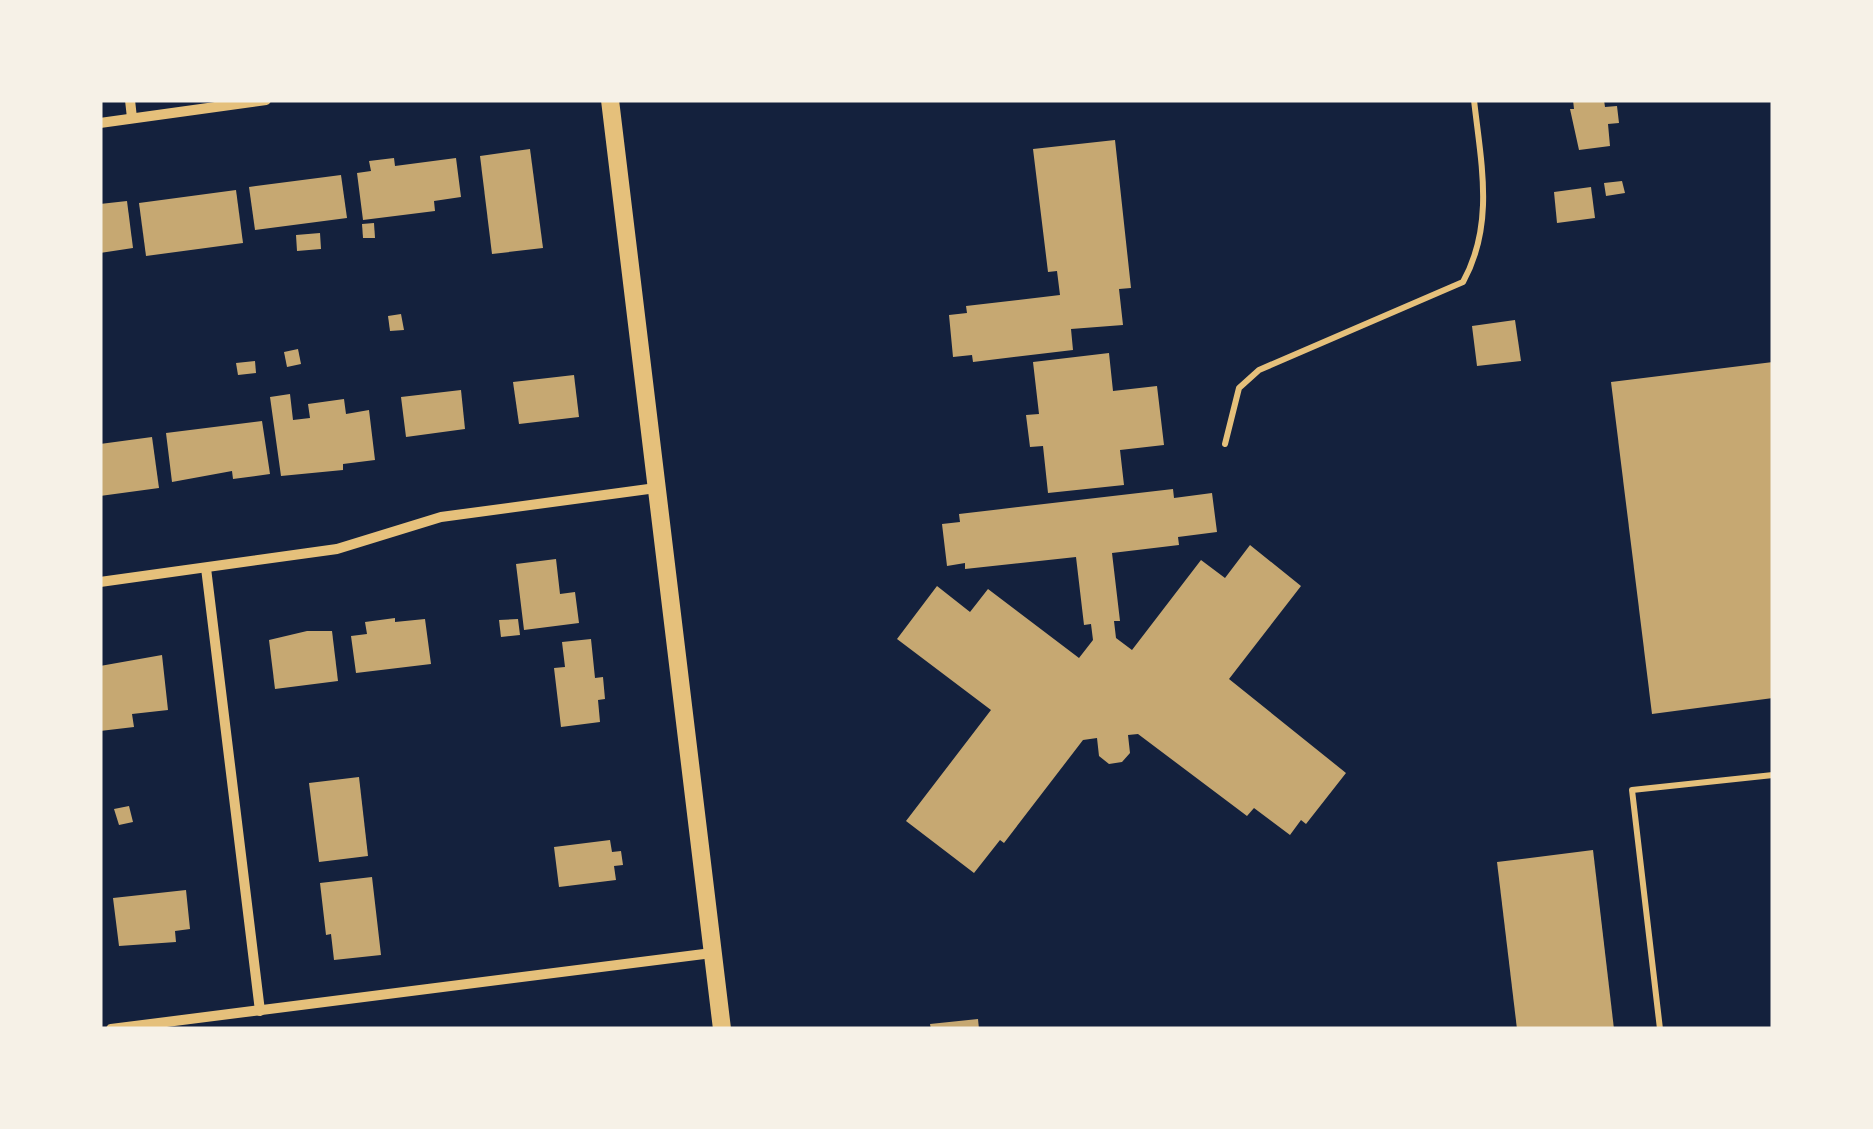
<svg xmlns="http://www.w3.org/2000/svg" width="1873" height="1129" font-family="'Exo 2',sans-serif">
<style>
.building{fill:#c6a872}
.lines{fill:none;stroke-linecap:round;stroke-linejoin:round}
.service{stroke:#e5c07b;stroke-width:6}
.minor{stroke:#e5c07b;stroke-width:10}
.secondary{stroke:#e5c07b;stroke-width:18}
</style>
<rect width="100%" height="100%" fill="#14213d"/>
<!-- building -->
<g class="building">
<polygon points="1573,100 1604,100 1605,107 1617,106 1619,123 1608,124 1610,146 1579,150 1570,109 1574,109"/>
<polygon points="1115,140 1131,288 1119,289 1123,325 1071,329 1073,350 973,362 972,355 953,357 949,315 967,313 966,306 1060,295 1057,271 1048,272 1033,149"/>
<polygon points="530,149 543,248 492,254 480,156"/>
<polygon points="394,158 395,166 456,158 461,197 434,201 435,211 363,220 357,173 371,171 369,161"/>
<polygon points="341,175 347,218 255,230 249,187"/>
<polygon points="1622,181 1625,193 1606,196 1604,183"/>
<polygon points="1591,187 1595,218 1557,223 1554,192"/>
<polygon points="236,190 243,243 146,256 139,203"/>
<polygon points="127,201 133,248 100,253 100,204"/>
<polygon points="374,223 375,238 363,238 362,224"/>
<polygon points="320,233 321,249 297,251 296,235"/>
<polygon points="401,314 404,330 390,331 388,316"/>
<polygon points="1515,320 1521,361 1477,366 1472,326"/>
<polygon points="298,349 301,364 287,367 284,352"/>
<polygon points="1109,353 1113,391 1157,386 1164,445 1120,450 1124,485 1048,493 1043,446 1030,447 1026,415 1039,414 1033,362"/>
<polygon points="255,361 256,373 238,375 236,363"/>
<polygon points="1773,362 1773,698 1652,714 1611,382"/>
<polygon points="574,375 579,417 519,424 513,382"/>
<polygon points="461,390 465,429 406,437 401,397"/>
<polygon points="290,394 293,420 310,418 308,404 344,399 346,414 369,410 375,460 343,464 343,470 281,476 270,397"/>
<polygon points="262,421 270,474 233,479 232,471 172,482 166,433"/>
<polygon points="152,437 159,488 100,496 100,444"/>
<polygon points="1173,489 1174,498 1212,493 1217,532 1178,537 1179,545 1112,553 1120,621 1114,621 1116,638 1132,650 1201,560 1225,578 1250,545 1301,586 1229,679 1346,773 1306,824 1301,820 1290,835 1254,808 1247,816 1138,734 1128,735 1130,753 1122,762 1109,764 1099,756 1097,738 1083,740 1004,843 1000,840 974,873 906,821 991,710 897,639 937,586 970,612 988,589 1079,658 1093,640 1091,624 1084,625 1076,557 965,569 965,563 947,566 942,524 960,522 959,514"/>
<polygon points="556,559 560,594 575,592 579,623 524,630 516,564"/>
<polygon points="395,618 395,622 425,619 431,664 356,673 351,636 367,634 365,622"/>
<polygon points="518,619 520,635 501,637 499,620"/>
<polygon points="307,631 332,631 338,681 275,689 269,640"/>
<polygon points="591,639 595,678 603,677 605,699 598,700 600,722 561,727 554,668 565,667 562,642"/>
<polygon points="162,655 168,710 132,714 134,727 100,731 100,666"/>
<polygon points="359,777 368,856 319,862 309,783"/>
<polygon points="129,806 133,822 119,825 114,809"/>
<polygon points="610,840 612,852 621,851 623,865 614,866 616,880 559,887 554,847"/>
<polygon points="1593,850 1614,1029 1517,1029 1497,862"/>
<polygon points="372,877 381,955 334,960 331,934 326,935 320,883"/>
<polygon points="186,890 190,929 175,931 176,942 119,946 113,898"/>
<polygon points="978,1019 979,1029 931,1029 930,1024"/>
</g>
<g class="lines">
<!-- service -->
<g class="service">
<path d="M 1225,444 L 1239,388 L 1259,370 L 1463,282 C 1495,224 1481,163 1474,100"/>
<polyline points="1660,1029 1632,790 1773,775"/>
</g>
<!-- minor -->
<g class="minor">
<polyline points="130,100 132,118"/>
<polyline points="100,123 266,100"/>
<polyline points="206,568 260,1011"/>
<polyline points="100,582 337,549 441,517 656,488"/>
<polyline points="111,1029 712,953"/>
</g>
<!-- secondary -->
<polyline class="secondary" points="610,100 722,1029"/>
</g>
<!-- border -->
<rect width="1873" height="1129" fill="none" stroke="#f6f1e7" stroke-width="205"/>
</svg>
